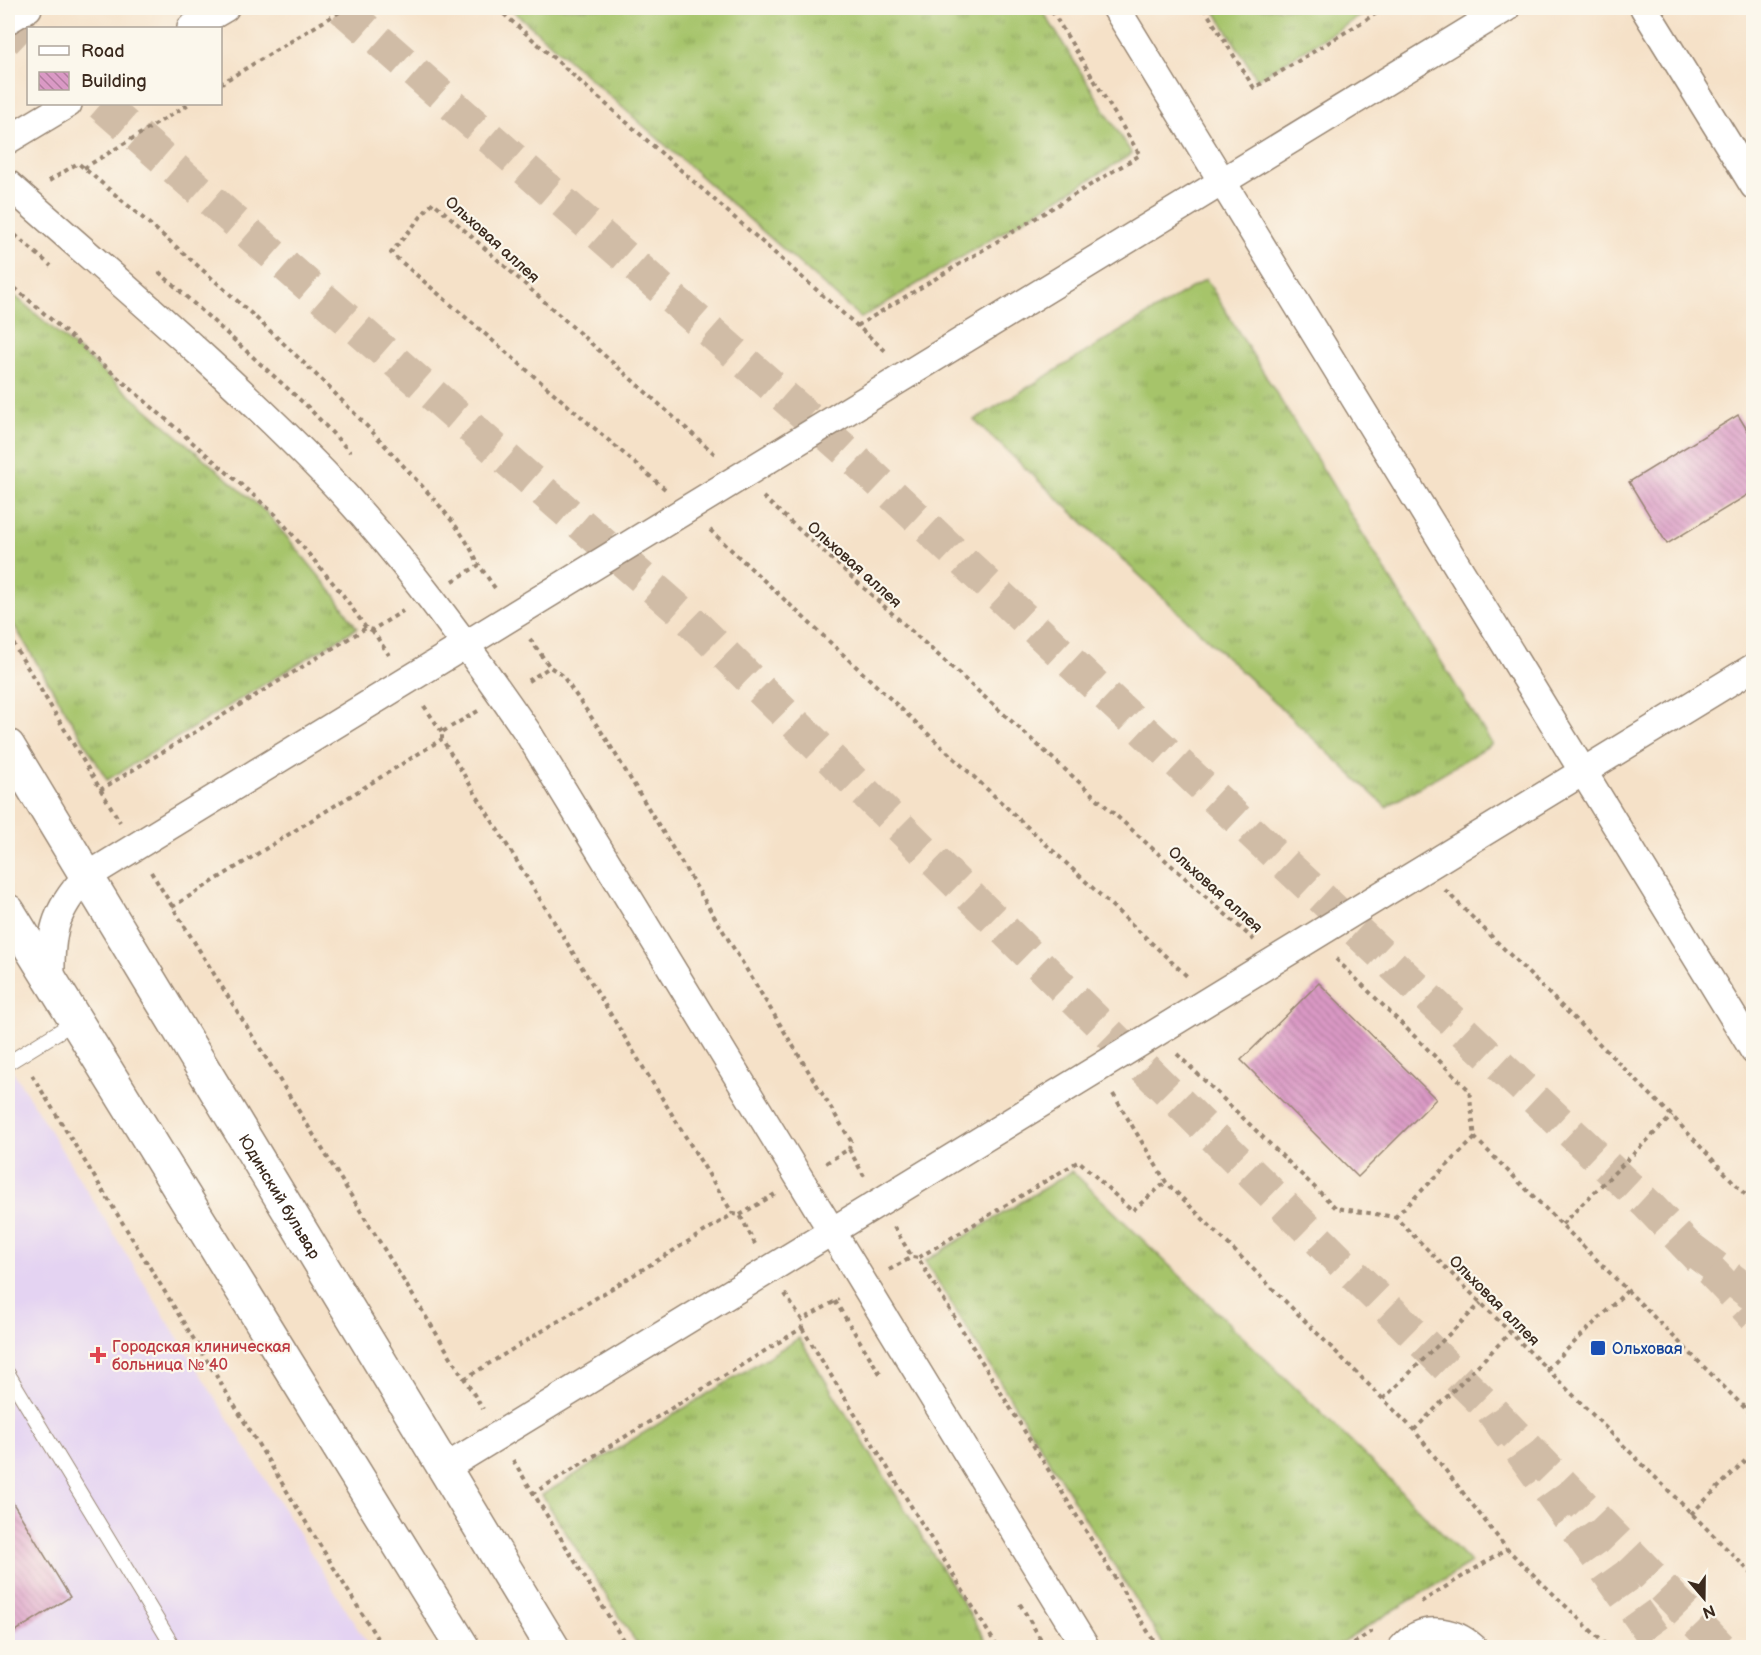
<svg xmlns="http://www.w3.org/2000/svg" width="1761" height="1655" font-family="'Balsamiq Sans',sans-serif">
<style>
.built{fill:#e4d3f2}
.grass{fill:url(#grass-tufts);stroke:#707744;stroke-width:1.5}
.building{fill:url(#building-back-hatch)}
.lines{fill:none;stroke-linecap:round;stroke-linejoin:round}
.tertiary-tunnel{stroke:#d0bca6;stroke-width:33;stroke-dasharray:33 16;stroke-linecap:butt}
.secondary-tunnel{stroke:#d0bca6;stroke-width:33;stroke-dasharray:33 16;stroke-linecap:butt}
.service-casing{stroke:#988673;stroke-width:16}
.minor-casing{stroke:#988673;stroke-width:30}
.tertiary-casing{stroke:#988673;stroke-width:36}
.path{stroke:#988673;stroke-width:4;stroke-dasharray:4.5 4.5;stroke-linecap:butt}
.service{stroke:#fff;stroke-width:14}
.minor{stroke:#fff;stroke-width:27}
.tertiary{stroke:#fff;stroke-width:33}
.transit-dot{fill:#1a4fb4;stroke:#fbf7ec;stroke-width:2}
.health-dot{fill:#e0444e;stroke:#fbf7ec;stroke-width:2}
.labels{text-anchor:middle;stroke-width:4.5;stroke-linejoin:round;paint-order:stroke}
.street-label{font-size:16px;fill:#3b2a1e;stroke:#fbf7ec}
.health-label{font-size:16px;fill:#be3a42;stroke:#fbf7ec;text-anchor:start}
.transit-label{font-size:16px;fill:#164399;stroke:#fbf7ec;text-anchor:start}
</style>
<defs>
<pattern id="grass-tufts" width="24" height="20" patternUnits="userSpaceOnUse" patternTransform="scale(1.5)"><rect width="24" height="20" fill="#a6c46b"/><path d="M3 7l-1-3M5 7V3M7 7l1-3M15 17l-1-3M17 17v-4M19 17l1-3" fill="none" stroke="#889f57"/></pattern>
<pattern id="building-back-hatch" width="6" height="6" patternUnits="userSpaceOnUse" patternTransform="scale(1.5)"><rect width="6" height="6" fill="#da99c5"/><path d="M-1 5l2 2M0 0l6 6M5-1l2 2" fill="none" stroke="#b27d9f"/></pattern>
</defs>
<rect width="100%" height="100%" fill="#fbf7ec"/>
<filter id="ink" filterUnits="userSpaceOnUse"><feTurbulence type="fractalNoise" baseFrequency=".0167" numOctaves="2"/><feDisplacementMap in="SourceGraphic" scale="12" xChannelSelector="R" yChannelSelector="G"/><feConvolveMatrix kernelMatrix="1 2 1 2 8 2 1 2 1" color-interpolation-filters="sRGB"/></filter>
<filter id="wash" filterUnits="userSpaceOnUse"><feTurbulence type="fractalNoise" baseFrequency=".008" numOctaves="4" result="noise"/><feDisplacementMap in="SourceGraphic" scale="24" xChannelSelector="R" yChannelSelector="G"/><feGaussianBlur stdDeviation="1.35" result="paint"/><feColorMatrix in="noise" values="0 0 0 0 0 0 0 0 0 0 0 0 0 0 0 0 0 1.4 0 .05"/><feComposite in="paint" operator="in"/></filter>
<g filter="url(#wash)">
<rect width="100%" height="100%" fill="#f5e1c8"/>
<!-- built -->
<polygon class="built" points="8,1063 369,1647 8,1647"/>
<!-- grass -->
<g class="grass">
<polygon points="510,8 1041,8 1132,154 861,318"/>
<polygon points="1213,8 1374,8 1257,79"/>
<polygon points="1206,279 1492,744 1386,807 974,420"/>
<polygon points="8,290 267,513 334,594 357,628 107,780 8,615"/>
<polygon points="1072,1171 1386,1476 1471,1563 1334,1647 1165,1647 925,1261"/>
<polygon points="799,1338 990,1647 639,1647 542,1495"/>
</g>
<g id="blocks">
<!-- building -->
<g class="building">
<polygon points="1738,415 1754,441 1754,491 1667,544 1629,482"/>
<polygon points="1319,983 1436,1099 1358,1177 1241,1060"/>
<polygon points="8,1495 70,1597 8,1636"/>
</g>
</g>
</g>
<g filter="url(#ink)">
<use href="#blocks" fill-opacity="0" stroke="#988673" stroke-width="1.5"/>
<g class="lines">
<!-- tertiary-tunnel -->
<g class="tertiary-tunnel">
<polyline points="1690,1248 1754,1296"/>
<polyline points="1492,1411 1662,1648"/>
</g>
<!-- secondary-tunnel -->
<g class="secondary-tunnel">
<polyline points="342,8 845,450 1647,1204 1754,1316"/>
<polyline points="8,21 28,40"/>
<polyline points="101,104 687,617 1492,1411 1721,1648"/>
</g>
<defs>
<g id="service">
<polyline points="8,1063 76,1021"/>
<polyline points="8,1374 174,1648"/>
</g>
<g id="minor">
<polyline points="1116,8 1754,1051"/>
<polyline points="1644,8 1754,186"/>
<polyline points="8,20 28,8"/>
<polyline points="191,28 225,8"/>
<polyline points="8,140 68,104"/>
<path d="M 8,184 C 114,278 224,370 323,472 C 400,552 465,642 528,733 L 1086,1648"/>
<path d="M 51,982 C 50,935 53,912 86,877 L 1506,8"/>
<polyline points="445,1468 1754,667"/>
<path d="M 1402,1648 C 1422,1624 1453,1629 1474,1648"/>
</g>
<g id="tertiary">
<path id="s1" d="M 8,746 L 553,1648"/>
<polyline points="8,911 463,1648"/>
</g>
</defs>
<!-- service casing -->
<use href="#service" class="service-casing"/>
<!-- minor casing -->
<use href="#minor" class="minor-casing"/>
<!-- tertiary casing -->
<use href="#tertiary" class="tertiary-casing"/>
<!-- path -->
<g class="path">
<polyline points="497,8 888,353"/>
<polyline points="1204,8 1254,88 1385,8"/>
<polyline points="220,84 346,8"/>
<polyline points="84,168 189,104"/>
<path d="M 49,181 L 78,163 C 189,257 301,352 399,461 C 428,493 461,525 479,565"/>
<polyline points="8,229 51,266"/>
<polyline points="159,272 308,407 350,452"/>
<polyline points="8,282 276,515 343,595 366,628"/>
<polyline points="857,326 1140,155 1050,8"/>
<polyline points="665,489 391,253 433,202 717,456"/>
<polyline points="763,497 1254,940"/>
<polyline points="710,530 1189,978"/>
<polyline points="453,581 479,565 497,591"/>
<polyline points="372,630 389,655"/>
<polyline points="8,635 120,822"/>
<polyline points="530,639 550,667"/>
<polyline points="528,681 550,667 562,675 605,737 851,1141 849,1149"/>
<polyline points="424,706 442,732"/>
<polyline points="478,711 442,732 442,739 733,1214"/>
<polyline points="100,790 366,628 372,630 403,611"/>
<polyline points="151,872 483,1409"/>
<polyline points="1445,890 1672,1116 1754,1204"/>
<polyline points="172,907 442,739"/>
<polyline points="1336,959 1469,1090 1475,1138 1754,1417"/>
<polyline points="1177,1054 1336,1208 1395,1217 1754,1576"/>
<polyline points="32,1075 383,1648"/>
<polyline points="1113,1094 1166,1182 1414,1430 1507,1549 1609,1648"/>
<polyline points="826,1163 849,1149 864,1176"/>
<polyline points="740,1215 775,1194"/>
<polyline points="1395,1217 1475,1138"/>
<polyline points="1562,1224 1672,1116"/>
<polyline points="894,1227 912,1257"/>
<polyline points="889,1270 912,1257 918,1258"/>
<polyline points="785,1294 802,1320 839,1299"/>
<polyline points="835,1301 882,1377"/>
<polyline points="802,1328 998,1648"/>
<polyline points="1547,1369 1627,1291"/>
<polyline points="464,1379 733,1214 740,1215 755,1244"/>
<polyline points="1383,1399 1481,1303"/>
<polyline points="1414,1430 1510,1333"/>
<polyline points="513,1460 628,1648"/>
<polyline points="532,1494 802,1328 802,1320"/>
<polyline points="1691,1514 1754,1452"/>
<polyline points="1421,1602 1507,1549"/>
<polyline points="1020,1604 1046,1648"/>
<polyline points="621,1648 627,1645"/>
<polyline points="1158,1648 918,1258 1079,1161 1132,1211 1166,1182"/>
<polyline points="1346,1648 1376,1629"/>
</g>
<!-- service -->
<use href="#service" class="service"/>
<!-- minor -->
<use href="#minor" class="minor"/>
<!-- tertiary -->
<use href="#tertiary" class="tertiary"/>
</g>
</g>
<!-- markers -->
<rect class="transit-dot" x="1590" y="1340" width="16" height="16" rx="3"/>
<path class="health-dot" d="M95 1346h6v6h6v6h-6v6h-6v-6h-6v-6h6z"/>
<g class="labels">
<!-- street labels -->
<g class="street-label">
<text transform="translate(493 239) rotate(42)" y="6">Ольховая аллея</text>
<text transform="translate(855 564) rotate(42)" y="6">Ольховая аллея</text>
<text transform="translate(1216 889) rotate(42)" y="6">Ольховая аллея</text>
<text dy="6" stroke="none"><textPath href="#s1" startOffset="526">Юдинский бульвар</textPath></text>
<text transform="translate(1495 1300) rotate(45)" y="6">Ольховая аллея</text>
</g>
<!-- health labels -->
<g class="health-label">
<text x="112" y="1352">Городская клиническая<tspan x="112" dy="18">больница № 40</tspan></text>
</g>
<!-- transit labels -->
<g class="transit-label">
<text x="1612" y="1354">Ольховая</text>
</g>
</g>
<!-- margin -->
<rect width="1761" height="1655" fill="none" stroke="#fbf7ec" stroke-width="30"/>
<!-- legend -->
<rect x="27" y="27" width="195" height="78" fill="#fbf7ec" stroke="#aea59a" stroke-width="1.5"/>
<rect x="39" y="46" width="30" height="9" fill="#ffffff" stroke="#aea59a" stroke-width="1.5"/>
<text x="81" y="57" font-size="18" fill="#3b2a1e">Road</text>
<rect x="39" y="72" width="30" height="18" fill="url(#building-back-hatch)" stroke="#aea59a" stroke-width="1.5"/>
<text x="81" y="87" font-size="18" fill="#3b2a1e">Building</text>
<!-- north arrow -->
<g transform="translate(1704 1598) rotate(160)" stroke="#fbf7ec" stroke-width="4.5" paint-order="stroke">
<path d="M0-4.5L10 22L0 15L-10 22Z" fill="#3b2a1e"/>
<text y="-9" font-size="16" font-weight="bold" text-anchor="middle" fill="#3b2a1e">N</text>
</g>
</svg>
